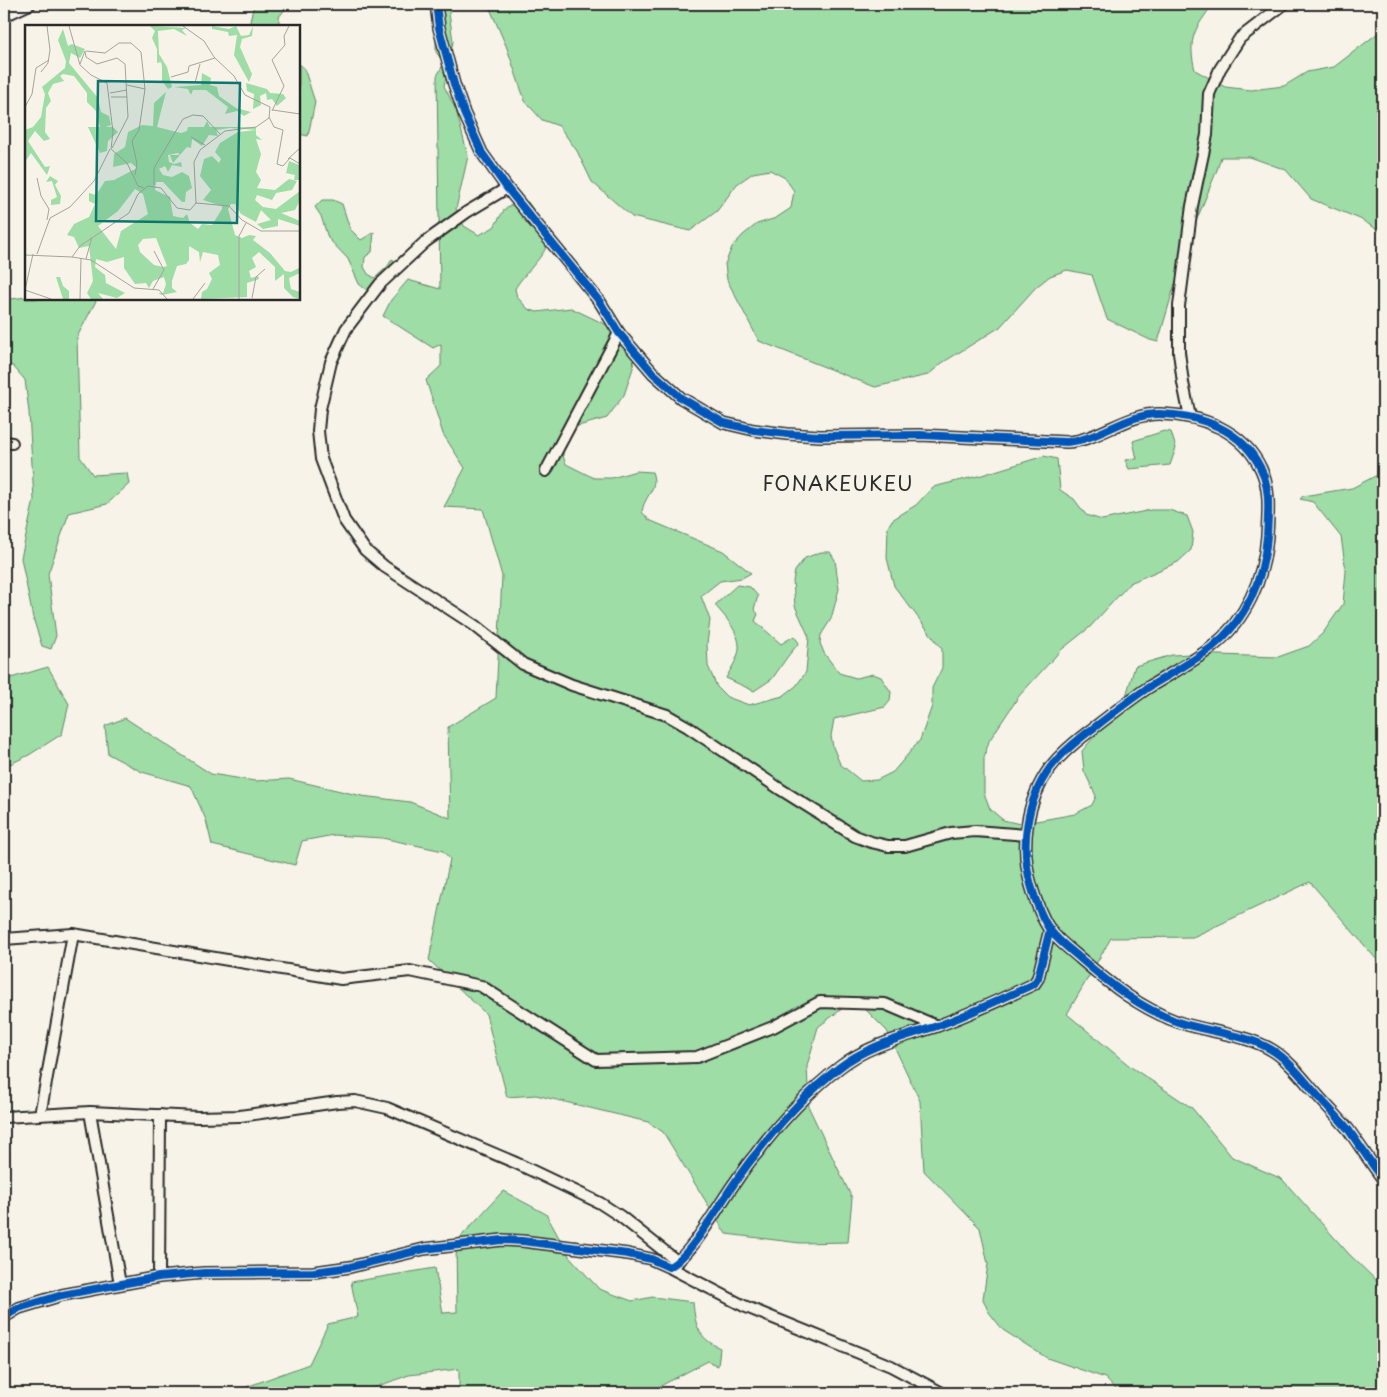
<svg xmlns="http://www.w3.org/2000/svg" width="1387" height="1397" font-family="'Playpen Sans',sans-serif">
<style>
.green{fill:#9edda5;stroke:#648468}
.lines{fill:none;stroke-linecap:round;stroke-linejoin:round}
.minor-casing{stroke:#2b2b2b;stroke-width:14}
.minor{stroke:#f7f3e8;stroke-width:10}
.cycleway-casing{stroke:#f7f3e8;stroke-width:11}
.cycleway{stroke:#0057b8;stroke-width:8}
.labels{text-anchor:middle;stroke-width:4;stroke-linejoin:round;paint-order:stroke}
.quarter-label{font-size:20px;letter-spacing:1px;fill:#2b2b2b;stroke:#f7f3e8}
.inset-road{fill:none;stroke:#a5a39c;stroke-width:1}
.view{fill:#0f766e;fill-opacity:0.15;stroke:#0f766e;stroke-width:2.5}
.inset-edge{fill:none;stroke:#2b2b2b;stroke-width:2.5}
</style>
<rect width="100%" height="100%" fill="#f7f3e8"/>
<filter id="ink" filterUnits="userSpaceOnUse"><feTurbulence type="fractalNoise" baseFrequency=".02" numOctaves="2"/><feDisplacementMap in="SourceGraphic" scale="10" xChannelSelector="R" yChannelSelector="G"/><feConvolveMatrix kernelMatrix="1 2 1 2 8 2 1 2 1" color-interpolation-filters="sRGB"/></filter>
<g filter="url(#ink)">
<!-- green -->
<g class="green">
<polygon points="254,4 289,4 279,17 279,26 249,26"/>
<path d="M 431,4 L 448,4 L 453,42 L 444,86 L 456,110 L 468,156 L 456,209 L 464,226 L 479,235 L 494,227 L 504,210 L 511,205 L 528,202 C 535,213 547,226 548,240 C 548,254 521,276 515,289 L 517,297 L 528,309 L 537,312 L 571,308 L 613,328 L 634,357 L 633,368 L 624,395 L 607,418 L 564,430 L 563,456 L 566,464 L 594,478 L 612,478 L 636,471 L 652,472 C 659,490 644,495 642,512 L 649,520 L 723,551 L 751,573 L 742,578 L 720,581 L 701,596 L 710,620 L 707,644 L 708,666 L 717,687 L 727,697 L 749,705 L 783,696 L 796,686 L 806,672 L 809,637 L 795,606 L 793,581 L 795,571 L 805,558 L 821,552 L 830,552 L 835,560 L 839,589 L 831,619 L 821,635 L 820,643 L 824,653 L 839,673 L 856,678 L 873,674 L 881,677 L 891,692 L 890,701 L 885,707 L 834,719 L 831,736 L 833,747 L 840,764 L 861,781 L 877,780 L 893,772 L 920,740 L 932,706 L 932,688 L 942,668 L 942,649 L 894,586 L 887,558 L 888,527 L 892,520 L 916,505 L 933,487 L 982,475 L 1044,456 L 1057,459 L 1060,490 L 1074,499 L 1086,515 L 1102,520 L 1151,510 L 1169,510 L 1187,516 L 1193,532 L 1191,550 L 1178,562 L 1130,583 L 1090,627 L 1061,650 L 1019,696 L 989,741 L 984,758 L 984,793 L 990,809 L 1003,820 L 1020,824 L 1075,814 L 1092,805 L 1096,796 L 1084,771 L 1082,751 L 1118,709 L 1126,696 L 1135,666 L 1172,655 L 1190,654 L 1278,657 L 1309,646 L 1323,633 L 1343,604 L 1346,571 L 1341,537 L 1313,502 L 1300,499 L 1303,496 L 1352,488 L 1383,472 L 1383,967 L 1310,882 L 1193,937 L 1111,938 L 1067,1014 L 1131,1067 L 1192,1108 L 1232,1157 L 1282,1179 L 1349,1254 L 1383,1287 L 1383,1393 L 1119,1393 L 1105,1378 L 1047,1358 L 1003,1330 L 988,1311 L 983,1299 L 988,1264 L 980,1228 L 924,1171 L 920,1101 L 887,1031 L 855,999 L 818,1027 L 807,1066 L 809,1108 L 852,1198 L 848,1242 L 800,1243 L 726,1234 L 663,1132 L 648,1122 L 536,1095 L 507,1097 L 486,1014 L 429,960 L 450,859 L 443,851 L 382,838 L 334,835 L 302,841 L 295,865 L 212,845 L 206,820 L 191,786 L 142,772 L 108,754 L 105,726 L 125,718 L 211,774 L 255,781 L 289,779 L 362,796 L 410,802 L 450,818 L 448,727 L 496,698 L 502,576 L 483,509 L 444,507 L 465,468 L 443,434 L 426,380 L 441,366 L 441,344 L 433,348 L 383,316 L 391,300 L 408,280 L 440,289 L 437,76 L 444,63 L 436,52 L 436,38 Z"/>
<path d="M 488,4 L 1213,4 C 1195,29 1187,38 1195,70 L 1225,87 L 1251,90 L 1284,86 L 1307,72 L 1334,67 L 1378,33 L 1383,32 L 1383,233 L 1360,219 L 1311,199 L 1286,170 L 1250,157 L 1221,157 L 1217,170 L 1186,246 L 1158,342 L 1150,340 L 1107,319 L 1092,275 L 1067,270 L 1050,276 L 1036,287 L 1000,327 L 942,363 L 928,375 L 875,387 L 759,341 L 727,280 L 725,264 L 732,247 L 743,235 L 757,224 L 776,218 L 791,208 L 794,191 L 785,178 L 770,170 L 753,173 L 737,184 L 717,211 L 690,231 L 632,217 L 592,182 L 577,151 L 559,126 L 542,120 L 525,101 L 507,48 Z"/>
<polygon points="299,64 304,68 315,102 308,136 299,134"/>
<path d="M 322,200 L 333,200 L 342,204 L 350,229 L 361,240 L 374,232 L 372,252 L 365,257 L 364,267 L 368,274 L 375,278 L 388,266 L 392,259 L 397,262 C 391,273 389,286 380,294 L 369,292 L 359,284 L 348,259 L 328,238 L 321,216 L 315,207 Z"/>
<polygon points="26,297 26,299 97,299 77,337 80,457 93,475 127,473 129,484 107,504 69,513 48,574 56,636 51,649 42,646 33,618 21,558 34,500 29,412 25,380 13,366 4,364 4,300"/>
<polygon points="1164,431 1171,432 1176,448 1170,465 1129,469 1125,460 1137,459 1133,441"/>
<path d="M 737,585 L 750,587 L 758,596 L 754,609 L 758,614 L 755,621 L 781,644 L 794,636 L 799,643 L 788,656 L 772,679 L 754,691 L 726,678 C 730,670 738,659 739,649 C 740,632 725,617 715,605 Z"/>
<polygon points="48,667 69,704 62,734 29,755 4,767 4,680"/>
<path d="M 503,1191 L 546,1214 L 569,1256 L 599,1289 L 632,1301 L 653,1297 L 693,1302 C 695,1325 698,1338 720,1348 L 718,1366 L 708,1361 L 647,1393 L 459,1393 L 459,1369 L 409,1375 L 359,1393 L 230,1393 L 309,1364 L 328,1324 L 358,1317 L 351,1282 L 435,1268 L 443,1313 L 457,1312 L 456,1242 Z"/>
</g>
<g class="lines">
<defs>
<g id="minor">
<path d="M 436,4 L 439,28 L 454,84 L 464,113 L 482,153 L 507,188 L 600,302 L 619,333 L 653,373 L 681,398 L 724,423 L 754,430 L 787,434 L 820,436 L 920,435 L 1067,442 C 1100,440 1127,413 1160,414 C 1201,415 1243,430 1261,469 C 1271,490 1268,514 1267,536 C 1264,579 1246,620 1212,647 C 1193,662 1170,674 1149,687 C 1131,699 1113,713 1095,727 C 1080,738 1062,752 1050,768 C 1026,801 1020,846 1031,885 C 1035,899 1041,917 1050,930 C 1058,941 1071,950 1081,959 C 1111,985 1140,1008 1178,1022 C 1207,1032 1246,1034 1272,1050 C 1287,1059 1300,1075 1311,1088 C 1323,1102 1336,1115 1348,1129 C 1360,1146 1371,1163 1383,1179"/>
<polyline points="4,16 30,4"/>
<polyline points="507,188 467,212 425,242 380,284 346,329 331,362 320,409 318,431 321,459 344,520 365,550 385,567 474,625 523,664 572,685 667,715 688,727 780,789 855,836 871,842 888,846 905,846 951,833 975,831 1026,835"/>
<polyline points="1190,417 1183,383 1179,352 1179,306 1192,206 1207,135 1209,94 1220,69 1240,38 1284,4"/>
<polyline points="4,442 12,443"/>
<polyline points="546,471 619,333"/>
<polyline points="4,939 73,934 341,979 410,971 481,986 596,1060 697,1057 773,1027 820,1002 885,1004 937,1026"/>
<polyline points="90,1112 120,1284"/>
<polyline points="40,1115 73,934"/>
<polyline points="4,1117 90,1112 198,1117 240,1116 337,1102 355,1101 387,1108 516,1163 600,1203 620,1216 678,1262"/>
<polyline points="669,1267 744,1306 891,1366 942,1393"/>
<polyline points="159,1277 160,1115"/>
<path d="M 4,1317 L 19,1308 L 62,1295 L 159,1277 L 204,1273 L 314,1272 L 350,1267 L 424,1249 L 502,1240 L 522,1241 L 628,1254 L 651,1259 L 669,1267 C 690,1258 721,1201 736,1181 C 742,1172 749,1162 756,1154 C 778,1124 811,1089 840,1067 C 868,1045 904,1037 937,1026 C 970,1014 1002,999 1034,984 L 1038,978 L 1050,929"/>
</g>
</defs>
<!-- minor casing -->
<use href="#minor" class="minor-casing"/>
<!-- minor -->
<use href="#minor" class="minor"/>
<defs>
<g id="cycleway">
<path d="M 436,4 L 439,28 L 454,84 L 464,113 L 482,153 L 507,188 L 600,302 L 619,333 L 653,373 L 681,398 L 724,423 L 754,430 L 787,434 L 820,436 L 920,435 L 1067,442 C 1100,440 1127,413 1160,414 C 1201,415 1243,430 1261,469 C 1271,490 1268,514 1267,536 C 1264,579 1246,620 1212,647 C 1193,662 1170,674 1149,687 C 1131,699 1113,713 1095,727 C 1080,738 1062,752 1050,768 C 1026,801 1020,846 1031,885 C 1035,899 1041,917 1050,930 C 1058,941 1071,950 1081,959 C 1111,985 1140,1008 1178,1022 C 1207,1032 1246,1034 1272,1050 C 1287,1059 1300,1075 1311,1088 C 1323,1102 1336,1115 1348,1129 C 1360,1146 1371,1163 1383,1179"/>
<path d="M 4,1317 L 19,1308 L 62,1295 L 159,1277 L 204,1273 L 314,1272 L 350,1267 L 424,1249 L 502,1240 L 522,1241 L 628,1254 L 651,1259 L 669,1267 C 690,1258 721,1201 736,1181 C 742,1172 749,1162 756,1154 C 778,1124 811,1089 840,1067 C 868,1045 904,1037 937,1026 C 970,1014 1002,999 1034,984 L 1038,978 L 1050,929"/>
</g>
</defs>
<!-- cycleway casing -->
<use href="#cycleway" class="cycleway-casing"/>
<!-- cycleway -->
<use href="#cycleway" class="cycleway"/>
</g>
</g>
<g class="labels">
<!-- quarter labels -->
<g class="quarter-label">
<text x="838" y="491">FONAKEUKEU</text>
</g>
</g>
<!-- overview -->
<g transform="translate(25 25)">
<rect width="275" height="275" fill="#f7f3e8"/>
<path d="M 125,1 L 161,3 L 157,5 L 162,11 L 149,4 L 133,6 L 134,29 L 142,42 L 147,62 L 143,64 L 137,56 L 137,41 L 136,37 L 132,38 L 132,24 L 127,13 L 130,6 ZM 187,1 L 204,4 L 211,1 L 216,11 L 224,10 L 228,1 L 227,11 L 217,14 L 215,22 L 227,49 L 224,57 L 209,30 L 212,10 L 204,11 L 203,7 L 187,4 ZM 38,4 L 43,21 L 47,19 L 60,24 L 55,33 L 46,28 L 44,38 L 73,73 L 76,87 L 84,91 L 86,100 L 81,102 L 88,102 L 93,107 L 83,116 L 82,126 L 75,128 L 63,102 L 75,102 L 71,86 L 62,77 L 62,68 L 49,51 L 38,49 L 35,51 L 39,56 L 28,59 L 23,68 L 26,76 L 21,83 L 20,107 L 25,114 L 19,116 L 10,106 L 3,116 L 20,142 L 25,141 L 22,150 L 6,128 L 0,137 L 0,105 L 8,102 L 16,92 L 20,69 L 17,62 L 40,43 L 41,36 L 33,15 ZM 177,48 L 186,53 L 185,60 L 192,62 L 194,71 L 211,83 L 226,87 L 219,91 L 212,86 L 200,89 L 203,82 L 181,65 L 168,65 L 166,70 L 163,64 L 149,62 L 176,60 ZM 221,58 L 242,64 L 245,68 L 258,69 L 261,73 L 252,81 L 247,74 L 242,75 L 241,68 L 235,71 L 236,80 L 228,84 L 229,69 L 222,66 ZM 141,67 L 132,102 L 156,108 L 162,106 L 163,102 L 179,102 L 182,96 L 185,102 L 231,102 L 231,110 L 237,115 L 231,114 L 236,129 L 231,147 L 236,155 L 232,163 L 250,165 L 264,154 L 272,156 L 267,165 L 251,168 L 247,175 L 232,170 L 230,175 L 238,182 L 251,184 L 275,166 L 275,175 L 270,185 L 256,188 L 275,196 L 275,201 L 253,194 L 253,201 L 238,204 L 232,199 L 246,195 L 236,185 L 231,197 L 216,189 L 210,179 L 206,179 L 203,184 L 210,210 L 217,213 L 224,210 L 231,211 L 228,215 L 245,228 L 260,246 L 266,247 L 274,243 L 275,227 L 275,248 L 264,253 L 266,264 L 275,267 L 275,274 L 268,272 L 259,263 L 259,249 L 250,256 L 250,242 L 234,227 L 227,233 L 231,242 L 224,246 L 226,253 L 233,251 L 234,254 L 222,258 L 222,272 L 176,274 L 177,267 L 182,264 L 187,254 L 184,248 L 195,240 L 193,230 L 178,227 L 175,237 L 174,227 L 164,221 L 164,235 L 161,239 L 152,241 L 147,256 L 147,263 L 152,267 L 137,270 L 133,268 L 138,268 L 141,259 L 139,252 L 128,256 L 124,263 L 121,258 L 110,259 L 99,243 L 99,232 L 82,237 L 71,234 L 70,242 L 80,250 L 81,258 L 100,268 L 92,273 L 73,268 L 78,274 L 66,274 L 62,268 L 68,256 L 64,221 L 54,223 L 49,212 L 42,210 L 49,199 L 64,192 L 70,179 L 64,176 L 64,168 L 71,170 L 80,156 L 89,155 L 112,143 L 106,138 L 88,142 L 89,129 L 100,122 L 103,107 L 117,100 L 128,101 L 129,78 ZM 205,103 L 231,105 L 213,107 L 195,118 L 190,127 L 196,134 L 194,138 L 187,131 L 179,134 L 175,151 L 186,165 L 178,175 L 197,181 L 197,184 L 187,200 L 177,199 L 173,204 L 165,198 L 162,189 L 158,193 L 148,191 L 145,172 L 130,165 L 131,157 L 138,157 L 157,177 L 160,177 L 161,167 L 167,163 L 164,151 L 157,147 L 147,152 L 138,150 L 134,144 L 140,141 L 143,147 L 147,140 L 157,142 L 156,137 L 149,139 L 144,137 L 143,130 L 153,128 L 155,130 L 145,130 L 148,138 L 162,122 L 166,123 L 167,114 L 177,121 L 184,110 L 193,111 L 191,105 ZM 110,164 L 118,169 L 123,189 L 96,206 L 91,224 L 73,201 L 93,186 ZM 131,213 L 142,241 L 138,242 L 129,240 L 115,227 L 113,220 L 118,214 ZM 264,136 L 274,140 L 275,155 L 269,155 L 270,150 L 261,148 ZM 25,151 L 33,156 L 30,160 L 36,171 L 35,179 L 26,180 L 26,175 L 32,172 L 27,156 L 21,157 ZM 31,252 L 35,252 L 38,261 L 44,266 L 44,274 L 38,274 Z" fill="#9edda5" fill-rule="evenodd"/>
<path class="inset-road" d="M 44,1 L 55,40 L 66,50 L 82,58 L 88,107 L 86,124 L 102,138 L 113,161 L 119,163M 61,26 L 80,28 L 94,18 L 106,18 L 116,27 L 120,64 L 114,105 L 107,116 L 112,139 L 110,150M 55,39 L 60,26 L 61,32 L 72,39 L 92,33 L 100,39 L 103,92 L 87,123M 16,47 L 23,38 L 25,25 L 22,1M 146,52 L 163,47 L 164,41 L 190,33M 170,58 L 175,39M 102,60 L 120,64M 85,68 L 102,65M 86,72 L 102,72M 0,82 L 7,69 L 11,43 L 24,35M 248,85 L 275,89M 247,86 L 259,61 L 247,35 L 260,20 L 259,11 L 264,1M 244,92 L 249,102 L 258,105 L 252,139 L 258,141 L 265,133 L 275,139M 166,112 L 180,120M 263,134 L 275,123M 12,153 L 16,171 L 24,184 L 22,195M 129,160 L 129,143 L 158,94 L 168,90 L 178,91 L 195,109M 171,178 L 204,181 L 217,195 L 236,206 L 275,206M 12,229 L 25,193 L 45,182 L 69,156 L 85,124M 0,230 L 47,232 L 55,221 L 104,188 L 113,169 L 123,161 L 136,163 L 152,183 L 165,185 L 171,178 L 169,137 L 175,125 L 200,106 L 231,102 L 244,93 L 245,82 L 220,70 L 209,51 L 189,32 L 179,16 L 158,1M 47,232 L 66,235 L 109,263 L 134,265 L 142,274M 61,234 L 67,212M 128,264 L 139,245 L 129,226M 0,265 L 8,229M 0,265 L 26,274M 227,273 L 231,252 L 240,244M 55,274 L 56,233M 168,274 L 180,258M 214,274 L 214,211 L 221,198"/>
<path class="view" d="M 73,56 L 215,58 L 212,198 L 71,196 Z"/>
<rect width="275" height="275" class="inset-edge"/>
</g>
<!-- margin -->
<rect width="1387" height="1397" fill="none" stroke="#f7f3e8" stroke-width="20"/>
<rect x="10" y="10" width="1367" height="1377" fill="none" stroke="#2b2b2b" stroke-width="2" filter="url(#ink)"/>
</svg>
